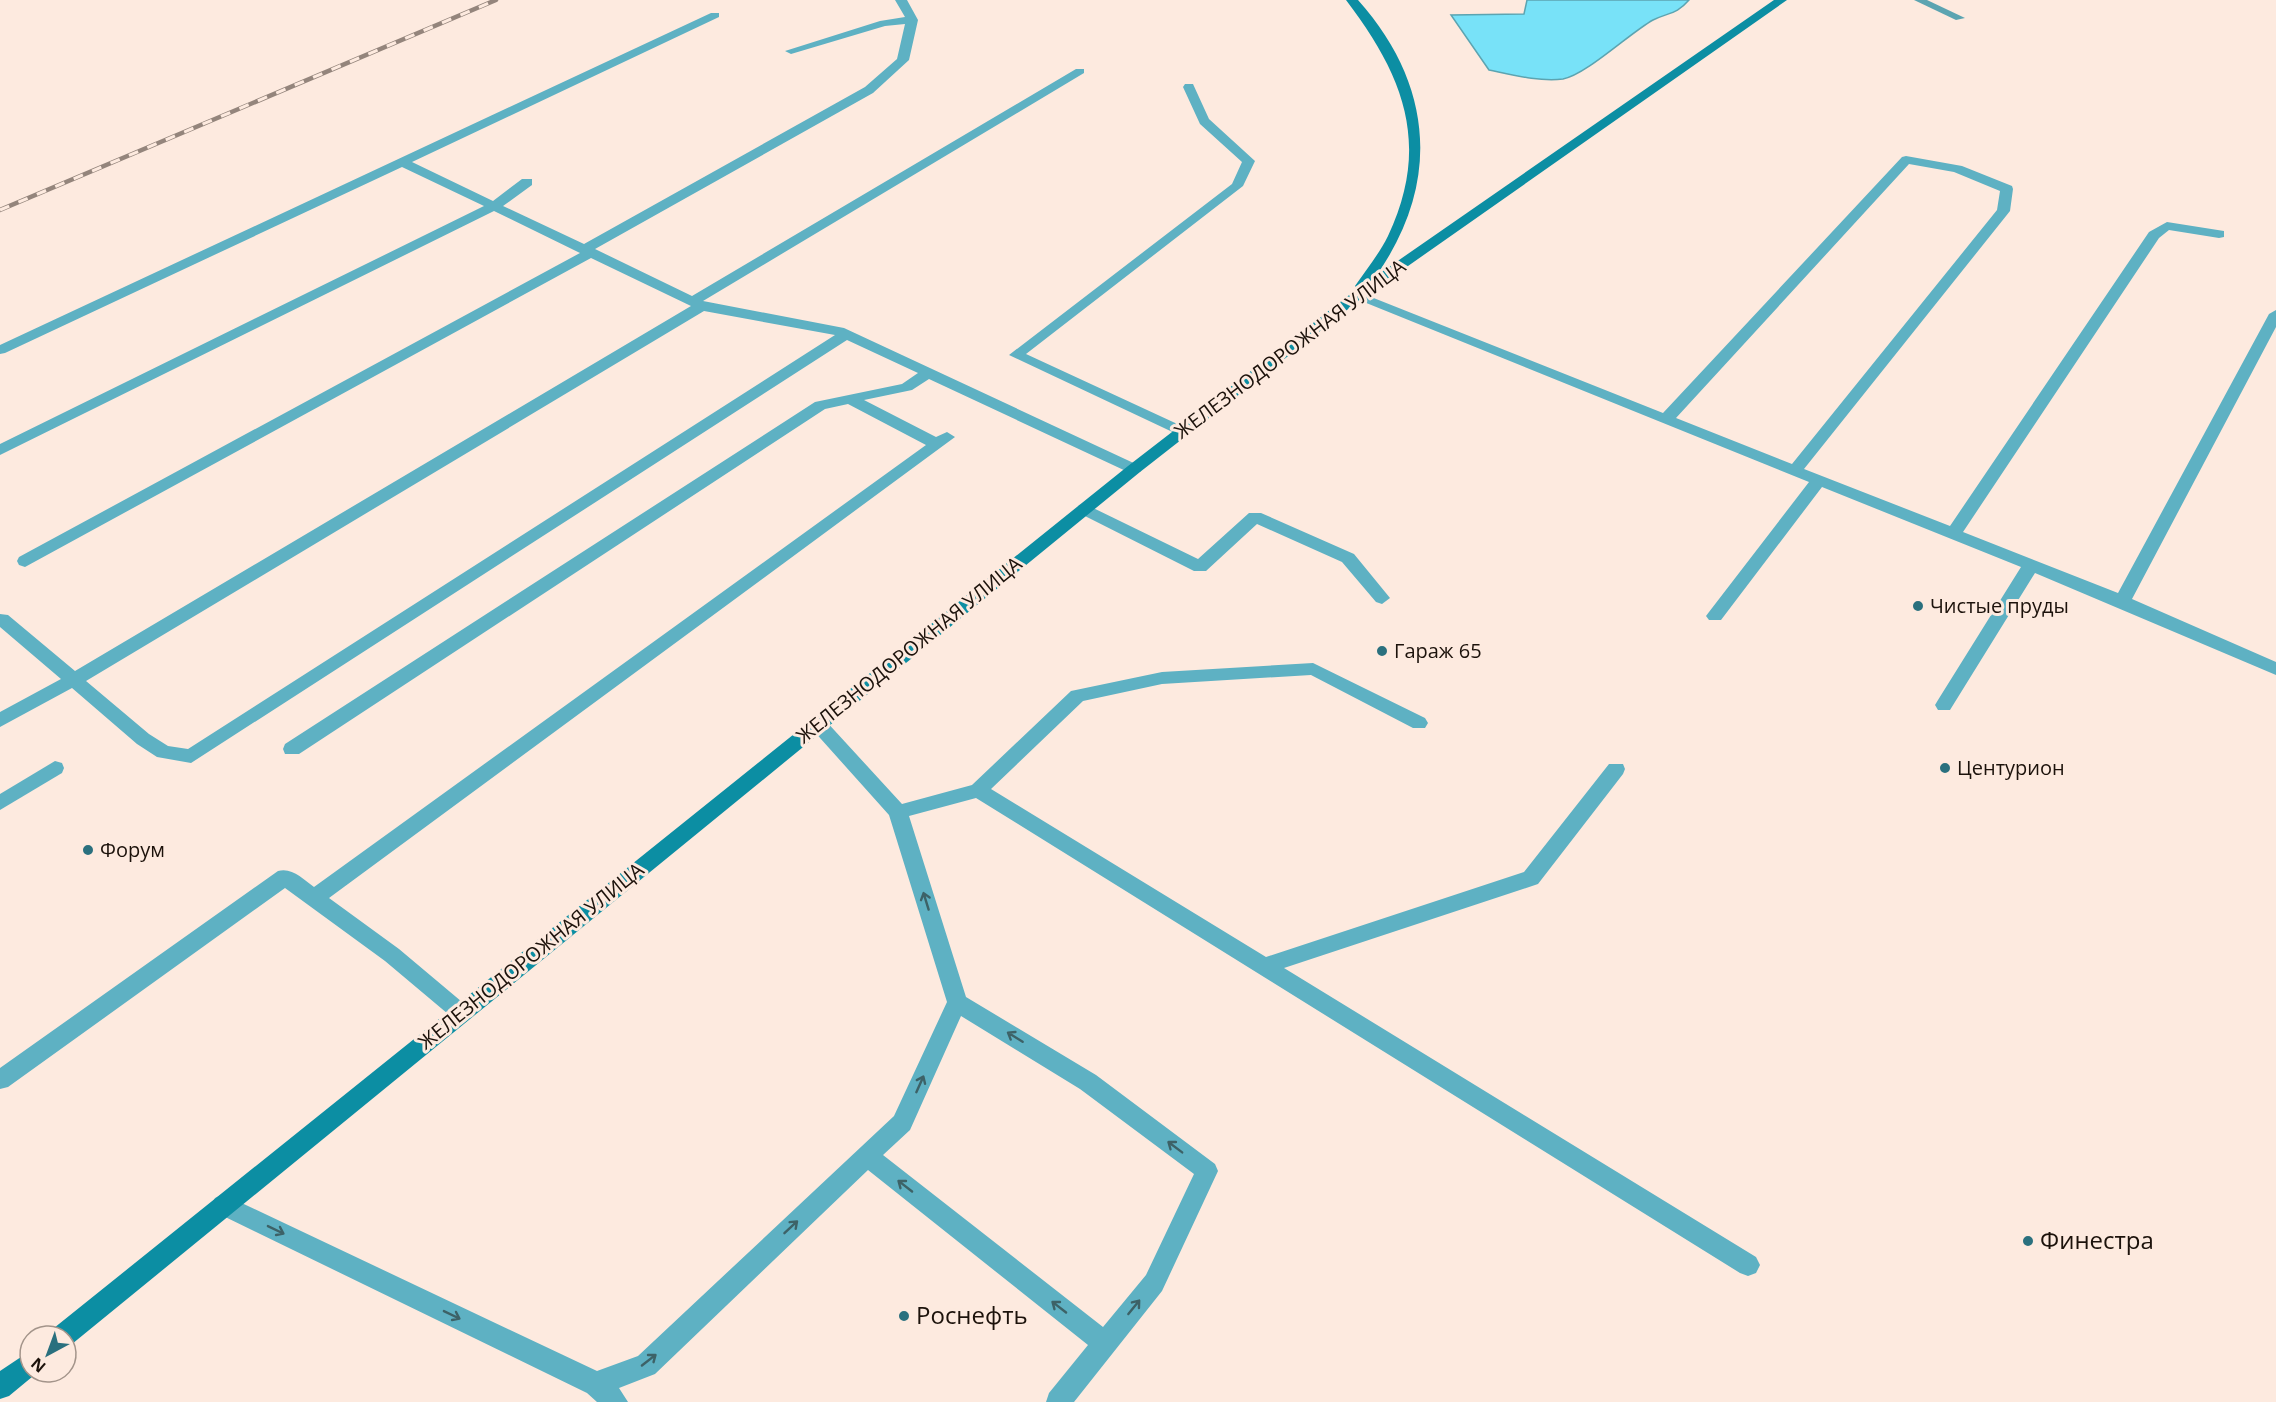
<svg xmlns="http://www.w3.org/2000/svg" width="2276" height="1402" font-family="'Open Sans',sans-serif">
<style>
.water{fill:#78e2f8;stroke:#5ca4b1;stroke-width:1.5}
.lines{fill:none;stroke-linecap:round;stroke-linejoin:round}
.stream{fill:#5ca4b1;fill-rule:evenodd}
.lane{fill:#5eb1c3;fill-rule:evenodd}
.secondary{fill:#0c8ea3;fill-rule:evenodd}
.rail-casing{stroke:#94857c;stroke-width:4.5}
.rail{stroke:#fdeadf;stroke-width:3;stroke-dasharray:10;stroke-linecap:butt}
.oneway{stroke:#3d6267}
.poi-dot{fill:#2a707e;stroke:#fdeadf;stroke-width:2}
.labels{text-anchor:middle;stroke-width:6;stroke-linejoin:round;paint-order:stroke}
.street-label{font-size:20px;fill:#1c120b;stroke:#fdeadf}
.poi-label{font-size:20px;fill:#1c120b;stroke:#fdeadf;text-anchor:start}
.near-poi-label{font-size:24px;fill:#1c120b;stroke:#fdeadf;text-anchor:start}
</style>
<rect width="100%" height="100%" fill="#fdeadf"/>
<!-- water -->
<path class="water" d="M 1527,0 L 1689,0 C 1676,15 1669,12 1653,20 C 1631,32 1586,75 1563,79 C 1540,82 1513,75 1489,70 L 1451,15 L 1524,14 Z"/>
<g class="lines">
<!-- stream -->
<polygon class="stream" points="1914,0 1927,0 1965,18 1956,20"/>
<!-- lane -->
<g class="lane">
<path d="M 895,0 L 907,0 L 918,20 L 909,60 L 873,93 L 595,249 L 692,296 L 1076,69 L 1084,69 L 1084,73 L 703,301 L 844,328 L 1140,466 L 1142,469 L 1140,472 L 1128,472 L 929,379 L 912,390 L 864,400 L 936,437 L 947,432 L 955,437 L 329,898 L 399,949 L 468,1007 L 472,1013 L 468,1019 L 461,1022 L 454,1019 L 385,961 L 285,888 L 8,1087 L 0,1089 L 0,1068 L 278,871 C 292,867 303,879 314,887 L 926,445 L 848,404 L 825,409 L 299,754 L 285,754 L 283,749 L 285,744 L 815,402 L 902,384 L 918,373 L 847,340 L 191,763 L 157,757 L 137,744 L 72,688 L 0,727 L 0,712 L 61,679 L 0,627 L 0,614 L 8,615 L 75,671 L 691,306 L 591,258 L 25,567 L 19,565 L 17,561 L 19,557 L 580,253 L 494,211 L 0,455 L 0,444 L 484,206 L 402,167 L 5,353 L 0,354 L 0,345 L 711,13 L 719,13 L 719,17 L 412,162 L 493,201 L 522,179 L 532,179 L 532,185 L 503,206 L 584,244 L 865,87 L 897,59 L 905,24 L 885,26 L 791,54 L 785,51 L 880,21 L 905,17 ZM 704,311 L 835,335 L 188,749 L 168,746 L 149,734 L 86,681 Z"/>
<polygon points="1185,84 1193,84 1209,119 1255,161 1243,186 1026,354 1186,428 1189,431 1186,434 1181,436 1009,355 1232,184 1242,162 1200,124 1183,87"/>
<path d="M 1906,156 L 1962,166 L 2012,186 L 2013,189 L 2010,211 L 1804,469 L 1950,526 L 2149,232 L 2167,222 L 2224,231 L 2224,237 L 2219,238 L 2169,230 L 2159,238 L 1963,532 L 2118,593 L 2269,314 L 2276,310 L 2276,327 L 2132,599 L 2276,662 L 2276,675 L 2035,573 L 1950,710 L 1938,710 L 1935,705 L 1938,700 L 2021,567 L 1822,487 L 1721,620 L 1709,620 L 1706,616 L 1709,612 L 1809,482 L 1349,296 L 1351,293 L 1361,293 L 1663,413 L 1902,157 ZM 1909,164 L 1954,172 L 2000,191 L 1997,210 L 1792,464 L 1676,418 Z"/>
<polygon points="1085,504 1198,559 1249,513 1261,513 1354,554 1390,598 1382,604 1376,602 1342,562 1257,524 1206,571 1194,571 1079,513 1077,509 1079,505"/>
<path d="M 1313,663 L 1425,718 L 1428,723 L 1425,728 L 1413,728 L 1311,675 L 1162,684 L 1083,701 L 991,789 L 1266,957 L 1524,872 L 1609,764 L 1623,764 L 1625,769 L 1623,774 L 1538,884 L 1284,968 L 1756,1257 L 1760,1265 L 1756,1273 L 1748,1276 L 1740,1273 L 976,798 L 909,816 L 966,997 L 1096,1075 L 1215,1164 L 1218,1171 L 1162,1291 L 1074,1402 L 1046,1402 L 1049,1393 L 1088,1345 L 868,1170 L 655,1374 L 619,1388 L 628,1402 L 597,1402 L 587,1393 L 215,1212 L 211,1205 L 215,1198 L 223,1194 L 231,1198 L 597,1371 L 638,1356 L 894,1116 L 947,1002 L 889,815 L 812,729 L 809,724 L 812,719 L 824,719 L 902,804 L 972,785 L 1071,691 L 1162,672 ZM 961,1016 L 1080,1089 L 1194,1174 L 1146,1275 L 1103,1327 L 883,1155 L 910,1130 Z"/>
<polygon points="55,761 62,763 64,768 62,773 0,810 0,794"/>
</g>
<!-- secondary -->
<g class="secondary">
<path d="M 1346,0 L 1358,0 C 1434,85 1441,184 1376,276 L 1774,0 L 1787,0 L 1361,299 L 1140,472 L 72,1344 L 66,1347 L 66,1336 L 51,1336 L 54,1328 L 1128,466 L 1357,289 L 1355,286 C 1366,270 1379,254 1388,236 C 1431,145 1404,76 1346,0 Z"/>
<polygon points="30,1351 30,1372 38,1372 9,1396 0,1399 0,1371"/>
</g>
<defs>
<polyline id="rail" points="0,210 496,0"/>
</defs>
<!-- rail casing -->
<use href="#rail" class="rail-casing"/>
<!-- rail -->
<use href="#rail" class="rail"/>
</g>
<!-- one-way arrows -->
<defs><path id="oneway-shaft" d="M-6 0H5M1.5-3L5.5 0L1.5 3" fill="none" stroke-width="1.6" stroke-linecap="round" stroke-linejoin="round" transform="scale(1.5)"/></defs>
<g class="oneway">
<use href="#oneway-shaft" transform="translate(926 901) rotate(-107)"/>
<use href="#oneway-shaft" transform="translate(1015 1037) rotate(-148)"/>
<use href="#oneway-shaft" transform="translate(920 1084) rotate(-66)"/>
<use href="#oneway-shaft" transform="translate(1175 1147) rotate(-143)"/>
<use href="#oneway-shaft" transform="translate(905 1186) rotate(-142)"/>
<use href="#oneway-shaft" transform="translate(791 1227) rotate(-43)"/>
<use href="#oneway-shaft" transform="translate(276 1230) rotate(26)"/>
<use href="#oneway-shaft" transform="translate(1059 1307) rotate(-142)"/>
<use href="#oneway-shaft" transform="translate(1134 1307) rotate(-51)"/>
<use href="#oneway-shaft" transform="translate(452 1315) rotate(26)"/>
<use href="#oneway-shaft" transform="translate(649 1360) rotate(-38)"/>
</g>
<!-- markers -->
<g class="poi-dot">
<circle cx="1918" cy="606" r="6"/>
<circle cx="1382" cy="651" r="6"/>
<circle cx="1945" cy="768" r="6"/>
<circle cx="88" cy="850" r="6"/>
<circle cx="2028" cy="1241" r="6"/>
<circle cx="904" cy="1316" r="6"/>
</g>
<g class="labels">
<!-- street labels -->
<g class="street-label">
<text transform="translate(1290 349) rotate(-37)" y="7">ЖЕЛЕЗНОДОРОЖНАЯ УЛИЦА</text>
<text transform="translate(909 650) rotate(-39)" y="7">ЖЕЛЕЗНОДОРОЖНАЯ УЛИЦА</text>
<text transform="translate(531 956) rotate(-39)" y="7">ЖЕЛЕЗНОДОРОЖНАЯ УЛИЦА</text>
</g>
<!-- poi labels -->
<g class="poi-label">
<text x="1930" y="613">Чистые пруды</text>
<text x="1394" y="658">Гараж 65</text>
<text x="1957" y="775">Центурион</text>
<text x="100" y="857">Форум</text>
</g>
<!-- near-poi labels -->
<g class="near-poi-label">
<text x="2040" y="1249">Финестра</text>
<text x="916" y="1324">Роснефть</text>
</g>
</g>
<!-- north arrow -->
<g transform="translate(48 1354) rotate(221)"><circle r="28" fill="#fdeadf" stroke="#a3948a" stroke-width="1.5"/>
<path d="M0-4.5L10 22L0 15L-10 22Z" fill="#2a707e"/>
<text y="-9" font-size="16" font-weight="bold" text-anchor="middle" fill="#1c120b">N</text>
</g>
</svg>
